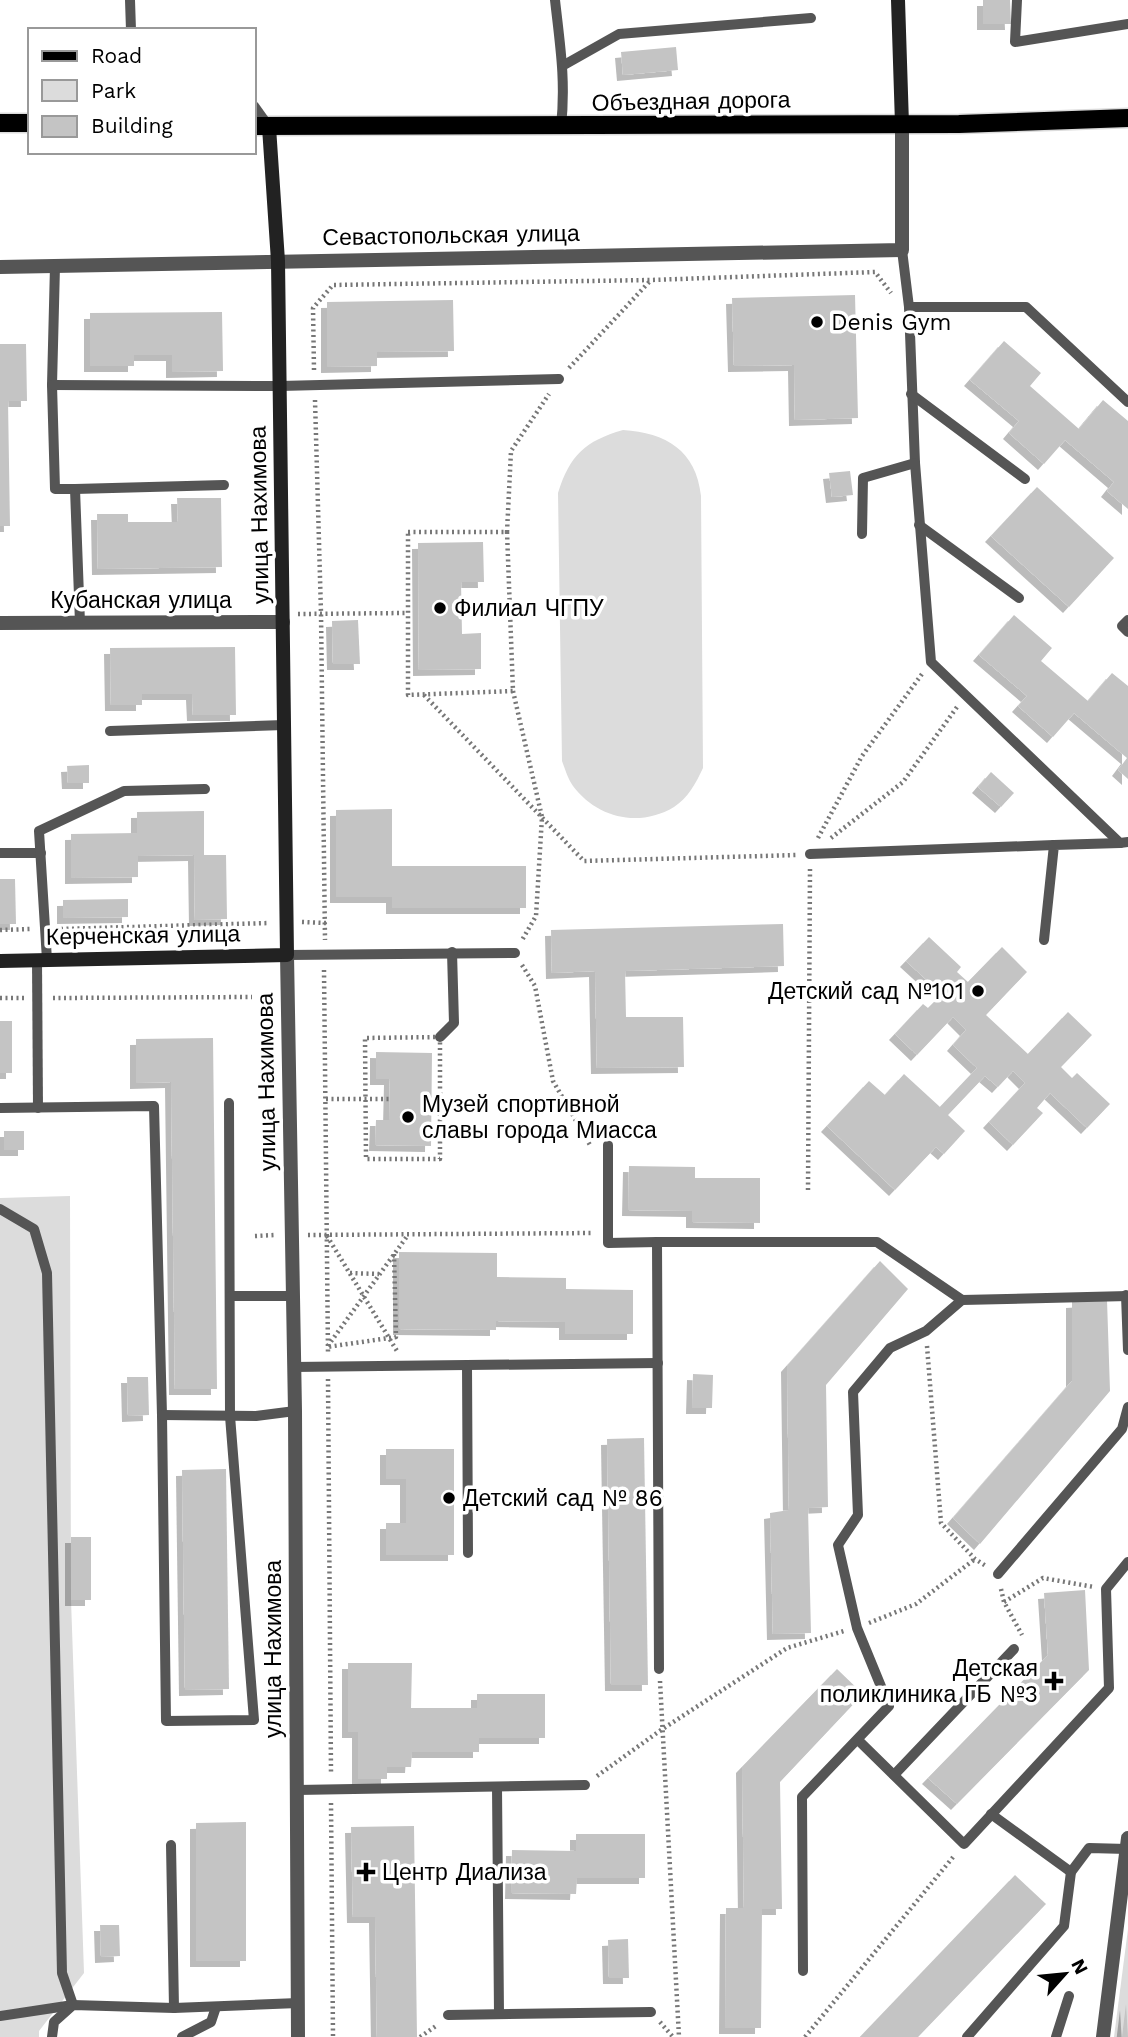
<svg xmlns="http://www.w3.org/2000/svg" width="1128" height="2037" font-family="'Work Sans',sans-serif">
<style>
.green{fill:#dcdcdc}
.building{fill:#c4c4c4;filter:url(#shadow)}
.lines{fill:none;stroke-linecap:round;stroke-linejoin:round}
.primary-casing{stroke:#dbdbdb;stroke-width:21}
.path{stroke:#777;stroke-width:4.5;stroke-dasharray:2 3.5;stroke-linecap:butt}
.lane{stroke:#555;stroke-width:10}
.street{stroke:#555;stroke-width:14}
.secondary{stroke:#222;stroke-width:14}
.primary{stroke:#000;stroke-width:18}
.poi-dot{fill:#000;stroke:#fff;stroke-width:2.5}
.labels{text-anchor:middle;stroke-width:7;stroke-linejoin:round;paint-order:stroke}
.street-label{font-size:23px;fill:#000;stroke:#fff}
.poi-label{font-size:23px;fill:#000;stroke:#fff;text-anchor:start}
</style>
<defs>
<filter id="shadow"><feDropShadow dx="-6" dy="6" stdDeviation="0" flood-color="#0004"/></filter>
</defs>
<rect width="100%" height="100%" fill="#fff"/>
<!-- green -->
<g class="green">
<path d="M 623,430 C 666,433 696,450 701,496 L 703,768 C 696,783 688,798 674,807 C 639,828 597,818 573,786 C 568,779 565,769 562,761 L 558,493 C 570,455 585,441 623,430 Z"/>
<polygon points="70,1196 71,1600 84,1973 39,2031 39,2037 0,2037 0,1198"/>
<polygon points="1128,1929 1128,2037 1114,2037"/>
</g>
<!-- building -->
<g class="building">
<polygon points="983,0 1010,0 1011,24 983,24"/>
<polygon points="676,47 678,70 623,75 621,52"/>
<polygon points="855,295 858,418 795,420 794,365 734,366 732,298"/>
<polygon points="453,300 454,351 377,352 377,366 327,367 327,302"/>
<polygon points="222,312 223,371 172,372 172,355 134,355 134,366 90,366 90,313"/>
<polygon points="1004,341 1041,373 1030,386 1079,429 1103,400 1128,421 1128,509 1107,491 1114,482 1065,440 1044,464 1009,433 1019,421 970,380"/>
<polygon points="0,344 26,344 27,401 8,401 10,526 0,526"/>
<polygon points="850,471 853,495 832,497 829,473"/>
<polygon points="1037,487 1114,558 1069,607 991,536"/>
<polygon points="177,498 221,498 222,567 98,569 97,514 128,514 128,522 178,522"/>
<polygon points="483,542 484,582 461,582 462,634 481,633 481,669 419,670 418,543"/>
<polygon points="1014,615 1052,648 1041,661 1088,701 1112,673 1128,686 1128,779 1118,770 1127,758 1074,713 1053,737 1018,706 1027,696 979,655"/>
<polygon points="358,620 360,664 333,664 332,621"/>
<polygon points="235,647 236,715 193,715 192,694 142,694 142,705 111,705 110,648"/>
<polygon points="89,765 89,783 68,783 67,766"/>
<polygon points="991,772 1014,793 1001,807 978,787"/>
<polygon points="392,809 392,866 526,866 526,908 392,908 392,897 336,897 336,810"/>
<polygon points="204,811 204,855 226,855 227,919 195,920 194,855 138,856 138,877 71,878 71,834 137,833 137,812"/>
<polygon points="0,879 15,879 16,924 0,924"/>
<polygon points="128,899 128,917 63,918 63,900"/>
<polygon points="783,924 784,966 625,971 626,1017 683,1017 684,1067 597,1068 595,971 552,973 551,930"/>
<polygon points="929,937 961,967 957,972 968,982 1002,947 1027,972 986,1015 1028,1054 1068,1012 1092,1035 1061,1067 1072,1078 1077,1073 1110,1104 1087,1128 1050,1093 1037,1108 1043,1113 1013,1145 989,1122 1025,1083 1013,1071 998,1087 985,1076 948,1115 965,1131 944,1154 936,1147 895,1190 827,1126 869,1081 885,1095 904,1074 940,1107 977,1068 953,1045 966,1030 953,1017 917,1055 895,1034 923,1004 928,1008 942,994 906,961"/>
<rect x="0" y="1021" width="12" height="52"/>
<polygon points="213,1038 217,1389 175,1389 171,1082 136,1083 136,1039"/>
<polygon points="376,1052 432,1053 431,1146 375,1145 376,1120 389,1120 390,1079 376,1079"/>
<rect x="4" y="1131" width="20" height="19"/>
<polygon points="629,1166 695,1167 695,1178 760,1178 760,1223 692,1222 692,1211 628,1210"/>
<polygon points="399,1252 497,1253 497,1277 566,1278 566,1289 633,1290 633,1334 565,1334 565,1322 496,1321 496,1330 399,1329"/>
<polygon points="880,1261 908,1289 826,1385 828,1507 808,1508 811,1633 773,1634 770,1513 789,1510 787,1366"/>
<polygon points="1107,1300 1110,1391 980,1544 953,1518 1072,1381 1072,1302"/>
<polygon points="693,1374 713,1375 712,1408 692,1408"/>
<polygon points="127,1377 148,1377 149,1415 128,1416"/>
<polygon points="644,1438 648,1685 611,1685 607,1439"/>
<polygon points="386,1449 454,1449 454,1555 386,1555 386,1523 406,1523 406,1479 386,1479"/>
<polygon points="226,1469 229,1689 185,1690 182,1470"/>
<rect x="71" y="1537" width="20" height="63"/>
<polygon points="1085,1590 1089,1670 957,1804 928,1778 1048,1655 1044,1593"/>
<polygon points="348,1663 412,1663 411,1708 477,1708 477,1694 545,1694 545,1738 479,1738 479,1752 412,1752 411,1767 387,1767 387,1779 358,1779 358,1732 348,1732"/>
<polygon points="837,1669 863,1694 780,1782 782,1909 762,1909 761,2028 725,2028 726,1908 744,1908 742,1767"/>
<polygon points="246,1822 246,1961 196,1961 196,1823"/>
<polygon points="414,1826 417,2037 377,2037 375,1917 353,1917 351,1827"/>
<polygon points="576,1834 645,1834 645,1878 577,1878 576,1894 511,1893 512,1850 576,1851"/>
<polygon points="1015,1875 1046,1904 918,2037 860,2037"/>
<polygon points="100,1925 119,1925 120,1956 101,1957"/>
<polygon points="628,1939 629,1978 609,1978 608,1940"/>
<polygon points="1126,2004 1128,2037 1122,2037"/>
</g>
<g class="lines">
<defs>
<g id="primary">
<polyline points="0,123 30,123"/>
<polyline points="254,126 959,124 1128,118"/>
</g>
</defs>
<!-- primary casing -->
<use href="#primary" class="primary-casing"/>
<!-- path -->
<g class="path">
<polyline points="569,368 651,280"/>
<polyline points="314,370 313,308 333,285 651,280 875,272 891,293"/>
<polyline points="315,400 321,613 325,940"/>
<polygon points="408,532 507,532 513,691 408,695"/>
<polyline points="507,532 511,451 549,394"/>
<polyline points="298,614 406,613"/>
<polyline points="513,691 542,817 536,916 521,942"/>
<polyline points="424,695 584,861 797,855"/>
<polyline points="818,838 862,756 922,674"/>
<polyline points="831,838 903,782 957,707"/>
<polyline points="302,922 326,923"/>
<polyline points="61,929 269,923"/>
<polyline points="0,930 31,929"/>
<polyline points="522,965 535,986 553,1081 590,1145"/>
<polyline points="324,970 328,1353"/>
<polyline points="0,998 24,998"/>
<polyline points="53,998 252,997"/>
<polygon points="440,1037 440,1159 366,1159 365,1038"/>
<polyline points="326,1099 389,1099"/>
<polyline points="808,1190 810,869"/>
<polyline points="308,1235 593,1233"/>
<polyline points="255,1236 275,1235"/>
<polyline points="327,1236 397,1351"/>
<polyline points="394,1254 396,1337 327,1347 408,1235"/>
<polyline points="350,1273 379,1274"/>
<polyline points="927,1346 941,1523 975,1559 986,1566"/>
<polyline points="328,1379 331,1773"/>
<polyline points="1001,1589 1004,1602 1022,1635"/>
<polyline points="1004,1602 1043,1578 1094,1587"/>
<polyline points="869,1623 916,1604 975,1559"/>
<polyline points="660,1681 679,2037"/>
<polyline points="597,1776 661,1730 787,1648 844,1631"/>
<polyline points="331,1803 333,2037"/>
<polyline points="660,2022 673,2037"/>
<polyline points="420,2037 436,2026"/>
<polyline points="805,2037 954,1856"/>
</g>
<!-- lane -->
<g class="lane">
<polyline points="130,0 131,30"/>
<path d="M 555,0 C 560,45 566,81 561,127"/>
<polyline points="1017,0 1015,42 1128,24"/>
<polyline points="564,65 619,34 811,18"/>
<polyline points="254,106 269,127"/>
<polyline points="902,250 909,307 915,463 931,662 1120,843 1128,842"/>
<polyline points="55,266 52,385 55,489 75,489 80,623"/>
<polyline points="909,307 1026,307 1128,402"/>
<polyline points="52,385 280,386 559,379"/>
<polyline points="911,394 1025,479"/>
<polyline points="75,489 224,485"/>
<polyline points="919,525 1019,598"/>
<polyline points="862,534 863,478 915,463"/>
<polyline points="1128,620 1122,626 1128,632"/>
<polyline points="110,731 284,725"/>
<polyline points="0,853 41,853"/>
<polyline points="810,854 1054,845"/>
<polyline points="1044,940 1054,845 1120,843"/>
<polyline points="287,955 515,953"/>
<polyline points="37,960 38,1108"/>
<polyline points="47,960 39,831 124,791 205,789"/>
<polyline points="440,1037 454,1023 452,952"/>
<polyline points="0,1108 154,1106 162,1415 166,1721 254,1720 230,1416 229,1103"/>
<polyline points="608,1145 608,1243 657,1242"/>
<polyline points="0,1209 34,1229 47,1273 62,1973 73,2005 0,2016"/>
<polyline points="1126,1295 1128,1350"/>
<polyline points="231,1296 292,1296"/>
<polyline points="467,1365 468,1553"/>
<polyline points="293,1367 658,1363"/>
<polyline points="162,1415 256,1416 295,1411"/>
<polyline points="998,1574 1122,1429 1128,1407"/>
<polyline points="659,1669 657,1242 877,1242 962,1300 1128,1296"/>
<polyline points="858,1740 964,1844 1109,1688 1106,1589 1128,1562"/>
<polyline points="894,1775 1014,1649"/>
<polyline points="497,1787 499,2014"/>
<polyline points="297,1790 585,1785"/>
<polyline points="991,1814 1071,1872"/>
<polyline points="171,1845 174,2008"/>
<polyline points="803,1971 802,1797 889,1706 857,1628 838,1545 858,1515 853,1392 890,1348 926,1331 962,1300"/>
<polyline points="448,2015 651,2012"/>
<polyline points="52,2037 54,2022 73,2005 174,2008 298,2003"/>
<polyline points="182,2037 211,2022 216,2007"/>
<polyline points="967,2037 1064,1926 1071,1872 1089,1848 1127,1849"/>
<polyline points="1056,2037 1069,1996"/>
</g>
<!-- street -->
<g class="street">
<polyline points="0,267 902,250 902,124"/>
<polyline points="0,623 283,622"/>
<polyline points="287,955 295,1411 298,2037"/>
<polyline points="1103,2037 1128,1838"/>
</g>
<!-- secondary -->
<g class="secondary">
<polyline points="898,0 902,124"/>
<polyline points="0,961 287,955 278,261 269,127"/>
</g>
<!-- primary -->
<use href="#primary" class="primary"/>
</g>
<!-- markers -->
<g class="poi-dot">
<circle cx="817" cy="322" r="7"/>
<circle cx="440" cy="608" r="7"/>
<circle cx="978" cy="991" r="7"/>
<circle cx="408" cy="1117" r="7"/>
<circle cx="449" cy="1498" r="7"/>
<path d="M1050.5 1670.5h7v7h7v7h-7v7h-7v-7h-7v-7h7z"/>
<path d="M362.5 1861.5h7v7h7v7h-7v7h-7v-7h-7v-7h7z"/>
</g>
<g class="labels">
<!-- street labels -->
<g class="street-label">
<text transform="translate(691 101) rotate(-1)" y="8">Объездная дорога</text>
<text transform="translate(451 235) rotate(-1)" y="8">Севастопольская улица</text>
<text transform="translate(259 515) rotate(-91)" y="8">улица Нахимова</text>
<text x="141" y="608">Кубанская улица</text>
<text transform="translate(143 935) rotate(-1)" y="8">Керченская улица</text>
<text transform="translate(266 1082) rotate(-91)" y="8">улица Нахимова</text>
<text transform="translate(273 1649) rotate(-90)" y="8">улица Нахимова</text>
</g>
<!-- poi labels -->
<g class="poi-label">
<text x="831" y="330">Denis Gym</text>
<text x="454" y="616">Филиал ЧГПУ</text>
<text x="964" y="999" text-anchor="end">Детский сад №101</text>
<text x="422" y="1112">Музей спортивной<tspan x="422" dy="26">славы города Миасса</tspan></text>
<text x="463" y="1506">Детский сад № 86</text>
<text x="1038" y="1676" text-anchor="end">Детская<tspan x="1038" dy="26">поликлиника ГБ №3</tspan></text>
<text x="382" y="1880">Центр Диализа</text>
</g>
</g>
<!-- legend -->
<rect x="28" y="28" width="228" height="126" fill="#ffffff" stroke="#999999" stroke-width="2"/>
<rect x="42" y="51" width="35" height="10" fill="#000000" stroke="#999999" stroke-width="2"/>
<text x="91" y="63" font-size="21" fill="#000000">Road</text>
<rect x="42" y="80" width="35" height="21" fill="#dcdcdc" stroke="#999999" stroke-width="2"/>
<text x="91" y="98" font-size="21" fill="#000000">Park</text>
<rect x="42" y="116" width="35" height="21" fill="#c4c4c4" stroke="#999999" stroke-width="2"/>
<text x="91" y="133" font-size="21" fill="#000000">Building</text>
<!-- north arrow -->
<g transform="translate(1065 1974) rotate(63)" stroke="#ffffff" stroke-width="5" paint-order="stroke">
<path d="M0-5L12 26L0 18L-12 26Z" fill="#000000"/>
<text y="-10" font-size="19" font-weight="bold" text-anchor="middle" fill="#000000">N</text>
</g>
</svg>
